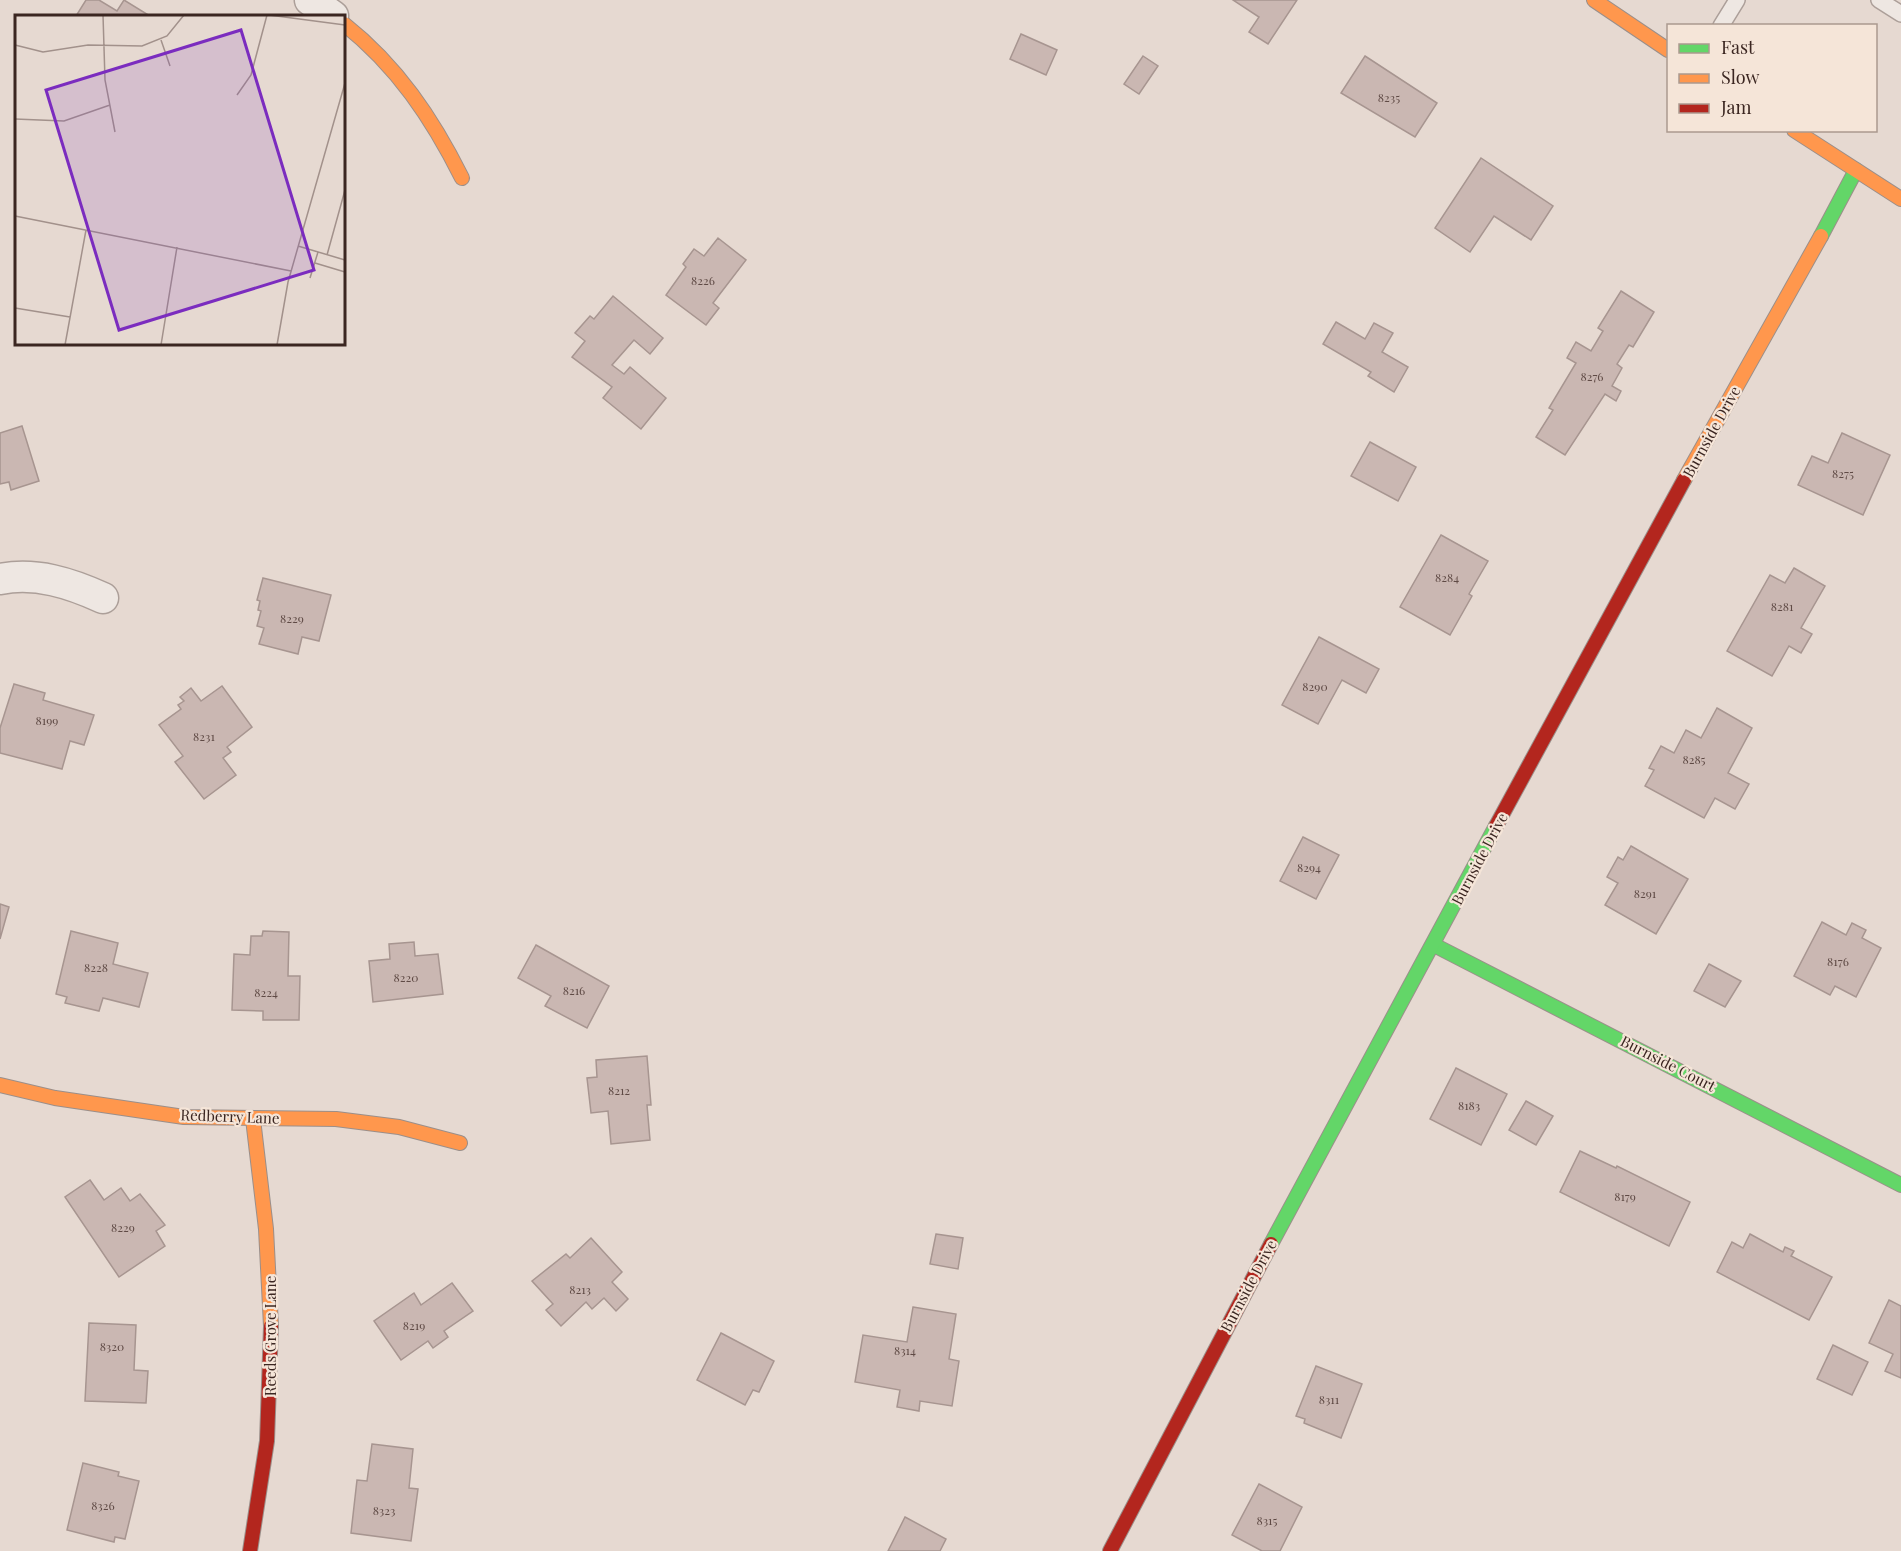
<svg xmlns="http://www.w3.org/2000/svg" width="1901" height="1551" font-family="'Playfair Display',serif">
<style>
.building{fill:#cab7b2;stroke:#a79590;stroke-width:1.5}
.lines{fill:none;stroke-linecap:round;stroke-linejoin:round}
.lane-casing{stroke:#ac9f99;stroke-width:18}
.street-casing{stroke:#ac9f99;stroke-width:33}
.fast-casing{stroke:#9b8f8a;stroke-width:16}
.slow-casing{stroke:#9b8f8a;stroke-width:16}
.jam-casing{stroke:#9b8f8a;stroke-width:16}
.lane{stroke:#eee7e2;stroke-width:15}
.street{stroke:#eee7e2;stroke-width:30}
.fast{stroke:#63d668;stroke-width:14}
.slow{stroke:#ff974d;stroke-width:14}
.jam{stroke:#b3261e;stroke-width:14}
.labels{text-anchor:middle;stroke-width:4.5;stroke-linejoin:round;paint-order:stroke}
.number-label{font-size:12px;fill:#5f4a45}
.street-label{font-size:15px;fill:#3b2621;stroke:#f5e5d8}
.inset-road{fill:none;stroke:#a2918b;stroke-width:1.5}
.view{fill:#7b2cbf;fill-opacity:0.15;stroke:#7b2cbf;stroke-width:3}
.inset-edge{fill:none;stroke:#3b2621;stroke-width:3}
</style>
<rect width="100%" height="100%" fill="#e6d9d1"/>
<!-- building -->
<g class="building">
<polygon points="86,0 99,0 117,11 124,0 150,16 76,16"/>
<polygon points="1233,0 1297,0 1268,44 1249,32 1259,17"/>
<polygon points="1021,34 1057,50 1046,75 1010,59"/>
<polygon points="1143,56 1158,66 1139,94 1124,84"/>
<polygon points="1365,56 1437,103 1415,137 1341,93"/>
<polygon points="1481,158 1553,206 1531,240 1494,216 1470,252 1435,228"/>
<polygon points="718,238 746,260 713,303 719,308 706,325 666,295 686,267 683,264 694,249 704,256"/>
<polygon points="1621,291 1654,312 1633,347 1629,345 1617,364 1622,368 1612,386 1621,391 1616,401 1605,394 1565,455 1536,437 1553,410 1549,408 1576,363 1567,358 1576,342 1591,351 1603,331 1598,328"/>
<polygon points="613,296 663,338 650,354 634,340 612,365 624,374 630,367 666,398 641,429 603,398 612,387 572,357 585,341 575,333 590,316 594,319"/>
<polygon points="1336,322 1365,339 1374,323 1393,333 1382,352 1408,367 1394,392 1368,376 1371,372 1323,344"/>
<polygon points="22,426 39,481 11,490 9,482 0,484 0,433"/>
<polygon points="1842,433 1890,455 1863,515 1798,485 1812,456 1828,463"/>
<polygon points="1370,442 1416,467 1398,501 1351,476"/>
<polygon points="1441,535 1488,561 1469,594 1472,596 1450,635 1400,607"/>
<polygon points="1794,568 1825,586 1801,628 1812,634 1801,653 1789,646 1772,676 1727,651 1770,575 1785,583"/>
<polygon points="263,578 331,595 319,641 302,637 298,654 259,644 264,628 257,626 261,611 258,610 260,601 257,600"/>
<polygon points="1319,637 1379,669 1366,693 1342,680 1318,724 1282,705"/>
<polygon points="14,684 45,693 43,700 94,715 84,745 70,741 62,769 0,753 0,728"/>
<polygon points="222,686 252,727 227,747 231,752 223,758 236,775 204,799 175,762 183,756 159,725 181,709 178,705 184,701 180,697 191,688 201,701"/>
<polygon points="1717,708 1752,728 1728,773 1749,784 1735,809 1715,798 1704,818 1645,786 1654,770 1649,768 1661,746 1674,753 1686,730 1701,738"/>
<polygon points="1303,837 1339,855 1316,899 1280,881"/>
<polygon points="1631,846 1688,879 1656,934 1605,905 1618,883 1607,877 1618,857 1623,860"/>
<polygon points="0,904 9,907 0,939"/>
<polygon points="1822,922 1846,935 1852,923 1866,930 1862,938 1881,948 1856,997 1835,986 1830,995 1794,976"/>
<polygon points="71,931 118,943 113,964 148,973 139,1007 103,998 99,1011 65,1003 67,997 56,994"/>
<polygon points="263,931 289,932 288,976 300,976 299,1020 263,1020 263,1011 232,1010 234,954 250,955 251,936 262,936"/>
<polygon points="414,942 415,956 438,954 443,994 373,1002 369,961 390,959 389,944"/>
<polygon points="536,945 609,986 587,1028 545,1006 551,996 518,978"/>
<polygon points="1709,964 1741,981 1725,1007 1694,991"/>
<polygon points="647,1056 651,1105 647,1105 650,1140 611,1144 608,1111 591,1113 587,1078 597,1077 596,1060"/>
<polygon points="1456,1068 1507,1094 1481,1145 1430,1119"/>
<polygon points="1526,1101 1553,1116 1536,1145 1509,1130"/>
<polygon points="1580,1151 1616,1168 1617,1166 1690,1202 1669,1246 1560,1192"/>
<polygon points="90,1180 104,1200 121,1188 130,1201 140,1194 165,1225 156,1231 165,1246 119,1277 65,1197"/>
<polygon points="936,1234 963,1238 958,1269 930,1264"/>
<polygon points="1750,1234 1783,1252 1785,1247 1794,1251 1791,1256 1832,1277 1809,1320 1717,1272 1732,1242 1743,1248"/>
<polygon points="591,1238 622,1272 612,1282 628,1299 616,1311 604,1298 592,1309 586,1302 561,1326 546,1310 553,1304 532,1281 566,1254 570,1258"/>
<polygon points="452,1283 473,1311 444,1331 448,1337 433,1348 428,1341 401,1360 374,1321 414,1293 421,1305"/>
<polygon points="1889,1300 1901,1306 1901,1378 1885,1371 1893,1354 1869,1343"/>
<polygon points="913,1307 956,1314 949,1359 959,1361 952,1406 920,1401 919,1411 897,1407 900,1390 855,1382 863,1335 907,1342"/>
<polygon points="89,1323 136,1325 134,1370 148,1371 146,1403 85,1401"/>
<polygon points="721,1333 774,1361 759,1392 753,1390 745,1405 697,1380"/>
<polygon points="1833,1345 1868,1362 1852,1395 1817,1379"/>
<polygon points="1316,1366 1362,1384 1341,1438 1304,1423 1305,1419 1296,1416"/>
<polygon points="372,1444 413,1449 409,1488 418,1489 411,1541 351,1533 357,1480 367,1481"/>
<polygon points="83,1463 119,1472 118,1476 139,1481 125,1539 115,1537 114,1542 67,1530"/>
<polygon points="1259,1484 1302,1507 1280,1551 1262,1551 1232,1535"/>
<polygon points="905,1517 946,1539 940,1551 888,1551"/>
</g>
<g class="lines">
<defs>
<g id="lane">
<polyline points="1879,0 1901,14"/>
<polyline points="1721,26 1737,0"/>
</g>
<g id="street">
<polyline points="310,0 333,16"/>
<path d="M 0,579 C 36,572 70,583 103,598"/>
</g>
<g id="fast">
<polyline points="1821,236 1856,170"/>
<polyline points="1434,945 1901,1185"/>
<polyline points="1271,1244 1496,826"/>
</g>
<g id="slow">
<polyline points="1594,0 1668,50"/>
<path d="M 344,24 C 397,66 432,118 462,178"/>
<polyline points="1794,130 1901,199"/>
<polyline points="1684,480 1821,236"/>
<polyline points="0,1085 55,1098 184,1117 336,1119 399,1127 460,1143"/>
<polyline points="253,1119 266,1229 271,1326"/>
</g>
<g id="jam">
<polyline points="1496,826 1684,480"/>
<polyline points="250,1551 267,1441 271,1326"/>
<polyline points="1110,1551 1271,1244"/>
</g>
</defs>
<!-- lane casing -->
<use href="#lane" class="lane-casing"/>
<!-- street casing -->
<use href="#street" class="street-casing"/>
<!-- fast casing -->
<use href="#fast" class="fast-casing"/>
<!-- slow casing -->
<use href="#slow" class="slow-casing"/>
<!-- jam casing -->
<use href="#jam" class="jam-casing"/>
<!-- lane -->
<use href="#lane" class="lane"/>
<!-- street -->
<use href="#street" class="street"/>
<!-- fast -->
<use href="#fast" class="fast"/>
<!-- slow -->
<use href="#slow" class="slow"/>
<!-- jam -->
<use href="#jam" class="jam"/>
</g>
<g class="labels">
<!-- number labels -->
<g class="number-label">
<text x="1389" y="102">8235</text>
<text x="703" y="285">8226</text>
<text x="1592" y="381">8276</text>
<text x="1843" y="478">8275</text>
<text x="1447" y="582">8284</text>
<text x="1782" y="611">8281</text>
<text x="292" y="623">8229</text>
<text x="1315" y="691">8290</text>
<text x="47" y="725">8199</text>
<text x="204" y="741">8231</text>
<text x="1694" y="764">8285</text>
<text x="1309" y="872">8294</text>
<text x="1645" y="898">8291</text>
<text x="1838" y="966">8176</text>
<text x="96" y="972">8228</text>
<text x="406" y="982">8220</text>
<text x="574" y="995">8216</text>
<text x="266" y="997">8224</text>
<text x="619" y="1095">8212</text>
<text x="1469" y="1110">8183</text>
<text x="1625" y="1201">8179</text>
<text x="123" y="1232">8229</text>
<text x="580" y="1294">8213</text>
<text x="414" y="1330">8219</text>
<text x="112" y="1351">8320</text>
<text x="905" y="1355">8314</text>
<text x="1329" y="1404">8311</text>
<text x="103" y="1510">8326</text>
<text x="384" y="1515">8323</text>
<text x="1267" y="1525">8315</text>
</g>
<!-- street labels -->
<g class="street-label">
<text transform="translate(1712 432) rotate(-61)" y="5">Burnside Drive</text>
<text transform="translate(1480 859) rotate(-62)" y="5">Burnside Drive</text>
<text transform="translate(1668 1064) rotate(27)" y="5">Burnside Court</text>
<text transform="translate(230 1117) rotate(2)" y="5">Redberry Lane</text>
<text transform="translate(1249 1286) rotate(-62)" y="5">Burnside Drive</text>
<text transform="translate(271 1336) rotate(-90)" y="5">Reeds Grove Lane</text>
</g>
</g>
<!-- overview -->
<g transform="translate(15 15)">
<rect width="330" height="330" fill="#e6d9d1"/>
<path class="inset-road" d="M 88,0 L 90,65 L 100,117M 254,0 L 330,10M 146,25 L 155,51M 0,30 L 28,37 L 73,30 L 127,31 L 152,21 L 169,0M 222,80 L 236,60 L 252,0M 0,104 L 49,106 L 95,90M 0,201 L 276,256M 283,231 L 330,245M 312,240 L 330,175M 300,248 L 330,257M 295,263 L 303,237M 0,293 L 55,302M 50,330 L 71,215M 146,330 L 162,232M 262,330 L 273,267 L 330,68"/>
<path class="view" d="M 226,15 L 299,255 L 104,315 L 31,75 Z"/>
<rect width="330" height="330" class="inset-edge"/>
</g>
<!-- legend -->
<rect x="1667" y="24" width="210" height="108" fill="#f5e5d8" stroke="#ab998f" stroke-width="1.5"/>
<rect x="1679" y="44" width="30" height="9" fill="#63d668" stroke="#ab998f" stroke-width="1.5"/>
<text x="1721" y="54" font-size="18" fill="#3b2621">Fast</text>
<rect x="1679" y="74" width="30" height="9" fill="#ff974d" stroke="#ab998f" stroke-width="1.5"/>
<text x="1721" y="84" font-size="18" fill="#3b2621">Slow</text>
<rect x="1679" y="104" width="30" height="9" fill="#b3261e" stroke="#ab998f" stroke-width="1.5"/>
<text x="1721" y="114" font-size="18" fill="#3b2621">Jam</text>
</svg>
